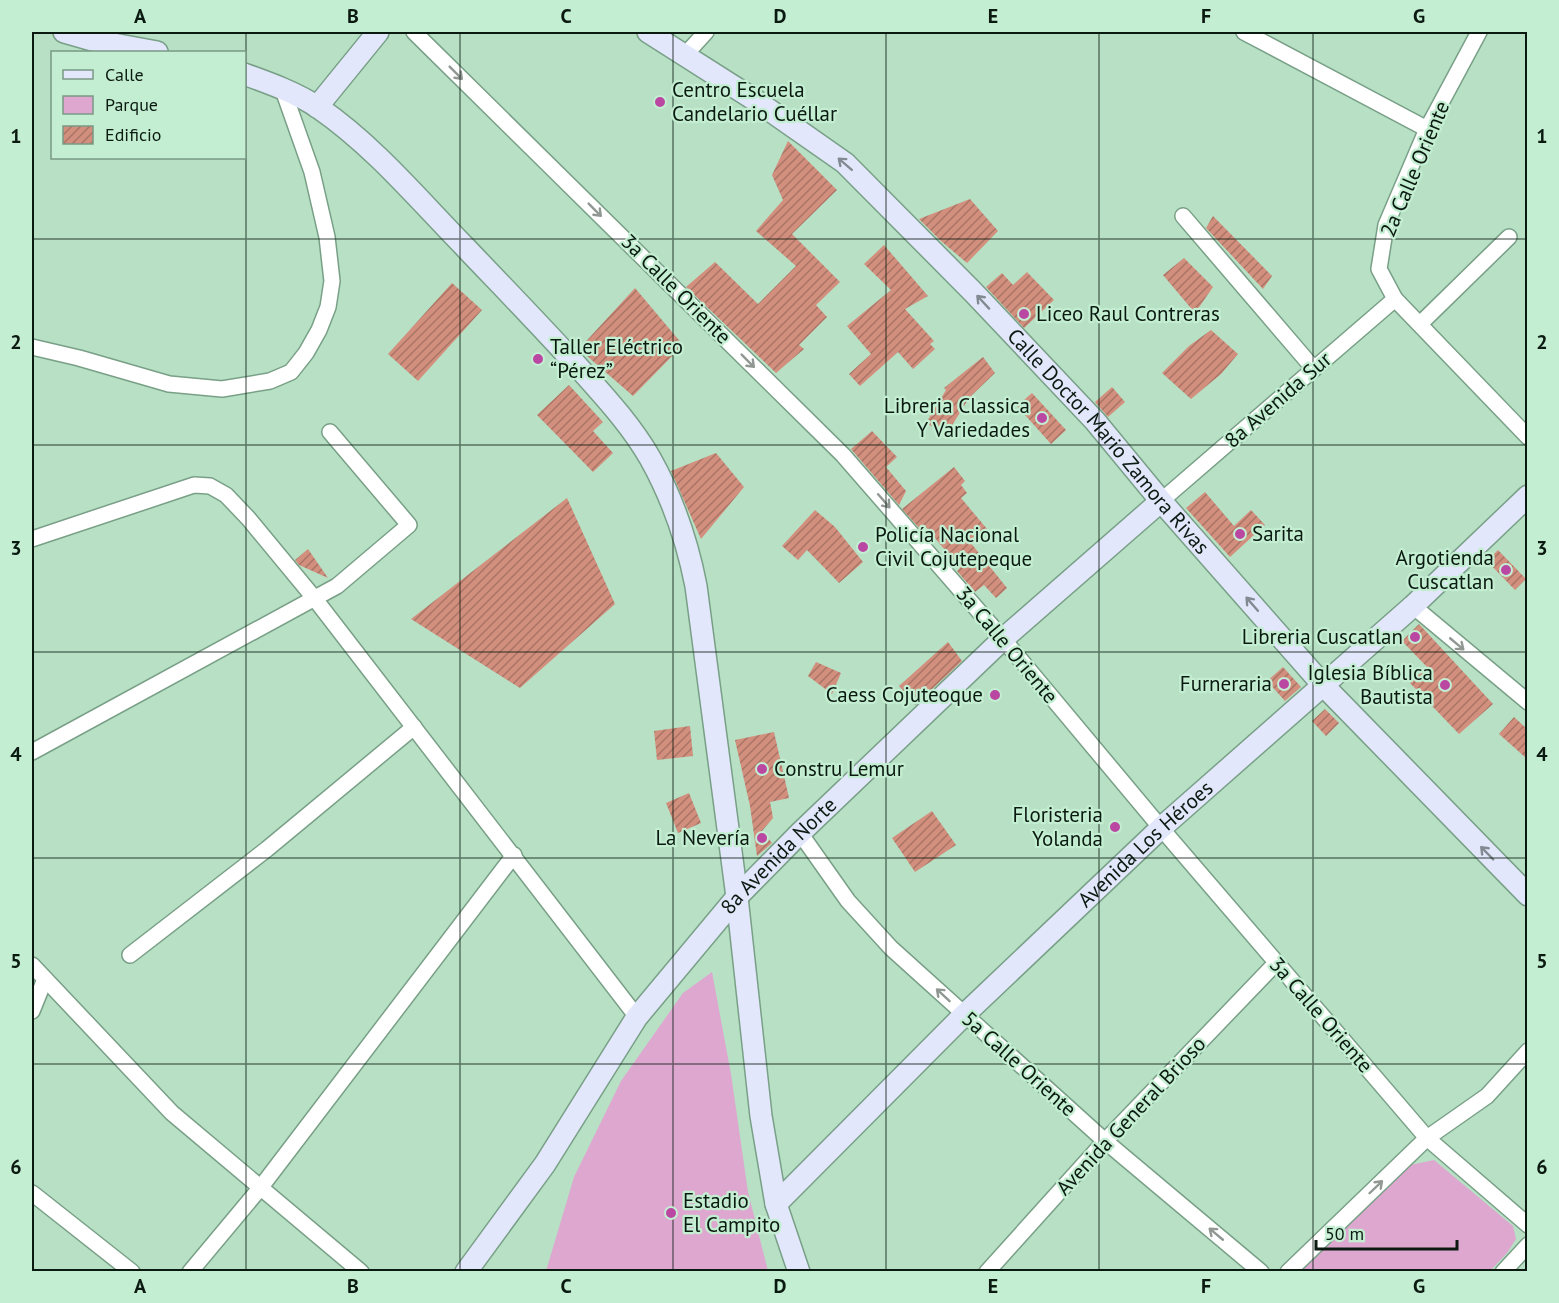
<svg xmlns="http://www.w3.org/2000/svg" width="1559" height="1303" font-family="'PT Sans',sans-serif">
<style>
.park{fill:#dea7cf}
.building{fill:url(#building-hatch)}
.lines{fill:none;stroke-linecap:round;stroke-linejoin:round}
.street-casing{stroke:#79a087;stroke-width:18}
.secondary-casing{stroke:#79a087;stroke-width:24}
.street{stroke:#fff;stroke-width:15}
.secondary{stroke:#e3e7fc;stroke-width:21}
.oneway{stroke:#919894}
.oneway2{stroke:#828b92}
.grid{fill:none;stroke:#0b1a11;stroke-width:1.5;stroke-opacity:0.55}
.poi-dot{fill:#ba48a3;stroke:#c4eed2;stroke-width:2}
.labels{text-anchor:middle;stroke-width:4.5;stroke-linejoin:round;paint-order:stroke}
.poi-label{font-size:21px;fill:#0b1a11;stroke:#c4eed2;text-anchor:end}
.street-label{font-size:21px;fill:#0b1a11;stroke:#c4eed2}
.neatline{fill:none;stroke:#0b1a11;stroke-width:2}
.grid-label{font-size:20px;text-anchor:middle;font-weight:bold;fill:#0b1a11}
</style>
<defs>
<pattern id="building-hatch" width="6" height="6" patternUnits="userSpaceOnUse" patternTransform="scale(1.5)"><rect width="6" height="6" fill="#d28f7d"/><path d="M-1 1l2-2M0 6l6-6M5 7l2-2" fill="none" stroke="#a97465"/></pattern>
</defs>
<rect width="100%" height="100%" fill="#b7e0c5"/>
<!-- park -->
<g class="park">
<polygon points="712,972 731,1074 748,1192 768,1271 546,1271 574,1177 621,1081 683,993"/>
<polygon points="1434,1160 1513,1226 1516,1239 1507,1253 1490,1271 1297,1272 1410,1165"/>
</g>
<!-- building -->
<g class="building">
<polygon points="788,141 837,190 792,234 840,282 816,305 827,317 799,345 804,349 776,373 686,287 715,262 758,304 796,266 756,231 783,200 772,175"/>
<polygon points="970,199 998,231 967,263 941,241 919,219"/>
<polygon points="1213,216 1272,276 1263,289 1206,228"/>
<polygon points="884,245 928,296 905,309 934,341 930,344 935,349 913,369 898,352 860,386 849,374 871,354 847,326 891,290 864,264"/>
<polygon points="1184,258 1213,287 1195,313 1163,275"/>
<polygon points="1027,272 1054,300 1024,328 986,287 1002,273 1013,285"/>
<polygon points="452,283 482,310 418,381 388,354"/>
<polygon points="635,288 683,345 633,396 579,349"/>
<polygon points="1211,330 1238,354 1221,374 1191,399 1162,373 1189,346"/>
<polygon points="983,357 995,373 969,398 946,435 926,423 946,390 944,388"/>
<polygon points="569,385 603,422 593,431 613,453 593,472 537,415"/>
<polygon points="1112,387 1125,402 1108,417 1095,402"/>
<polygon points="1032,393 1066,430 1051,444 1017,406"/>
<polygon points="872,431 897,457 886,467 906,491 899,505 851,449"/>
<polygon points="716,453 744,487 701,539 671,471"/>
<polygon points="954,467 965,481 961,485 967,493 961,498 987,529 970,542 1007,588 996,598 984,585 975,592 957,571 960,568 925,526 921,530 902,509"/>
<polygon points="1205,492 1234,526 1251,510 1265,525 1230,557 1186,508"/>
<polygon points="567,498 615,604 520,688 411,619"/>
<polygon points="815,510 835,527 863,562 839,583 807,550 798,560 782,546"/>
<polygon points="308,549 328,578 299,565 295,560"/>
<polygon points="1498,550 1526,579 1515,590 1487,561"/>
<polygon points="1419,624 1493,704 1459,734 1410,683 1427,667 1402,641"/>
<polygon points="948,642 962,661 915,705 899,686"/>
<polygon points="816,662 841,673 832,694 808,676"/>
<polygon points="1283,667 1301,687 1285,701 1267,681"/>
<polygon points="1325,709 1339,723 1326,736 1312,721"/>
<polygon points="1514,717 1527,729 1527,759 1499,734"/>
<polygon points="690,726 693,756 657,760 654,731"/>
<polygon points="774,732 789,798 770,802 773,818 762,831 772,843 757,856 750,806 735,740"/>
<polygon points="689,793 701,823 678,833 666,803"/>
<polygon points="932,811 956,845 915,872 892,838"/>
</g>
<g class="lines">
<defs>
<g id="street">
<polyline points="414,32 843,455 1003,639 1161,828 1427,1138 1528,1225"/>
<polyline points="1244,32 1427,129"/>
<polyline points="1479,32 1427,129 1386,225 1379,269 1395,299 1528,437"/>
<polyline points="685,55 706,32"/>
<polyline points="1183,216 1314,369"/>
<polyline points="1420,324 1509,237"/>
<polyline points="32,347 79,358 169,384 222,389 270,381 291,372 306,353 319,330 328,307 332,281 327,237 312,172 283,90"/>
<polyline points="1161,501 1395,299"/>
<polyline points="32,539 194,485 210,486 226,495 248,518 315,599 637,1017"/>
<polyline points="1413,606 1528,702"/>
<polyline points="32,752 337,586 409,525 330,432"/>
<polyline points="800,833 848,901 891,948 1105,1141 1261,1272"/>
<polyline points="130,955 267,849 414,727"/>
<polyline points="32,965 172,1113 361,1272"/>
<polyline points="32,1011 45,979"/>
<polyline points="32,1193 132,1272"/>
<polyline points="190,1272 261,1187 514,855"/>
<polyline points="987,1272 1105,1141 1276,963"/>
<polyline points="1288,1272 1427,1138 1487,1096 1528,1051"/>
<polyline points="1503,1272 1528,1245"/>
</g>
<g id="secondary">
<polyline points="64,32 92,40 157,52"/>
<path id="s1" d="M 648,32 L 758,102 L 845,163 L 973,292 L 1095,421 L 1161,501 L 1323,685 L 1528,895"/>
<path d="M 244,74 C 269,83 297,93 319,108 C 374,146 418,199 464,246 C 503,287 542,327 580,369 C 605,397 631,425 650,458 C 673,499 687,540 696,586 L 737,897 L 761,1116 L 776,1204 L 799,1272"/>
<polyline points="317,107 378,32"/>
<path id="s2" d="M 776,1204 L 964,1015 L 1161,828 L 1413,606 L 1528,496"/>
<path id="s3" d="M 466,1272 L 545,1164 L 637,1017 L 737,897 L 800,833 L 1003,639 L 1161,501"/>
</g>
</defs>
<!-- street casing -->
<use href="#street" class="street-casing"/>
<!-- secondary casing -->
<use href="#secondary" class="secondary-casing"/>
<!-- street -->
<use href="#street" class="street"/>
<!-- secondary -->
<use href="#secondary" class="secondary"/>
</g>
<!-- one-way arrows -->
<defs><path id="oneway-shaft" d="M-6 0H5M1.5-3L5.5 0L1.5 3" fill="none" stroke-width="1.6" stroke-linecap="round" stroke-linejoin="round" transform="scale(1.5)"/></defs>
<g class="oneway">
<use href="#oneway-shaft" transform="translate(456 73) rotate(45)"/>
<use href="#oneway-shaft" transform="translate(595 210) rotate(45)"/>
<use href="#oneway-shaft" transform="translate(748 361) rotate(45)"/>
<use href="#oneway-shaft" transform="translate(884 501) rotate(49)"/>
<use href="#oneway-shaft" transform="translate(1457 644) rotate(40)"/>
<use href="#oneway-shaft" transform="translate(943 995) rotate(-137)"/>
<use href="#oneway-shaft" transform="translate(1376 1187) rotate(-44)"/>
<use href="#oneway-shaft" transform="translate(1216 1234) rotate(-140)"/>
</g>
<g class="oneway2">
<use href="#oneway-shaft" transform="translate(845 164) rotate(-139)"/>
<use href="#oneway-shaft" transform="translate(983 302) rotate(-133)"/>
<use href="#oneway-shaft" transform="translate(1252 604) rotate(-131)"/>
<use href="#oneway-shaft" transform="translate(1487 853) rotate(-134)"/>
</g>
<!-- grid -->
<path class="grid" d="M 246,32 L 246,1272M 460,32 L 460,1272M 673,32 L 673,1272M 886,32 L 886,1272M 1099,32 L 1099,1272M 1313,32 L 1313,1272M 32,239 L 1528,239M 32,445 L 1528,445M 32,652 L 1528,652M 32,858 L 1528,858M 32,1064 L 1528,1064"/>
<!-- markers -->
<g class="poi-dot">
<circle cx="660" cy="102" r="6"/>
<circle cx="1024" cy="314" r="6"/>
<circle cx="538" cy="359" r="6"/>
<circle cx="1042" cy="418" r="6"/>
<circle cx="1240" cy="534" r="6"/>
<circle cx="863" cy="547" r="6"/>
<circle cx="1506" cy="570" r="6"/>
<circle cx="1415" cy="637" r="6"/>
<circle cx="1284" cy="684" r="6"/>
<circle cx="1445" cy="685" r="6"/>
<circle cx="995" cy="695" r="6"/>
<circle cx="762" cy="769" r="6"/>
<circle cx="1115" cy="827" r="6"/>
<circle cx="762" cy="838" r="6"/>
<circle cx="671" cy="1213" r="6"/>
</g>
<g class="labels">
<!-- poi labels -->
<g class="poi-label">
<text x="672" y="97" text-anchor="start">Centro Escuela<tspan x="672" dy="24">Candelario Cuéllar</tspan></text>
<text x="1036" y="321" text-anchor="start">Liceo Raul Contreras</text>
<text x="550" y="354" text-anchor="start">Taller Eléctrico<tspan x="550" dy="24">“Pérez”</tspan></text>
<text x="1030" y="413">Libreria Classica<tspan x="1030" dy="24">Y Variedades</tspan></text>
<text x="1252" y="541" text-anchor="start">Sarita</text>
<text x="875" y="542" text-anchor="start">Policía Nacional<tspan x="875" dy="24">Civil Cojutepeque</tspan></text>
<text x="1494" y="565">Argotienda<tspan x="1494" dy="24">Cuscatlan</tspan></text>
<text x="1403" y="644">Libreria Cuscatlan</text>
<text x="1433" y="680">Iglesia Bíblica<tspan x="1433" dy="24">Bautista</tspan></text>
<text x="1272" y="691">Furneraria</text>
<text x="983" y="702">Caess Cojuteoque</text>
<text x="774" y="776" text-anchor="start">Constru Lemur</text>
<text x="1103" y="822">Floristeria<tspan x="1103" dy="24">Yolanda</tspan></text>
<text x="750" y="845">La Nevería</text>
<text x="683" y="1208" text-anchor="start">Estadio<tspan x="683" dy="24">El Campito</tspan></text>
</g>
<!-- street labels -->
<g class="street-label">
<text transform="translate(1415 169) rotate(-67)" y="7">2a Calle Oriente</text>
<text transform="translate(676 289) rotate(45)" y="7">3a Calle Oriente</text>
<text transform="translate(1278 400) rotate(-41)" y="7">8a Avenida Sur</text>
<text dy="7" stroke="none"><textPath href="#s1" startOffset="620">Calle Doctor Mario Zamora Rivas</textPath></text>
<text transform="translate(1007 645) rotate(50)" y="7">3a Calle Oriente</text>
<text dy="7" stroke="none"><textPath href="#s2" startOffset="516">Avenida Los Héroes</textPath></text>
<text dy="7" stroke="none"><textPath href="#s3" startOffset="522">8a Avenida Norte</textPath></text>
<text transform="translate(1321 1015) rotate(49)" y="7">3a Calle Oriente</text>
<text transform="translate(1019 1064) rotate(42)" y="7">5a Calle Oriente</text>
<text transform="translate(1131 1116) rotate(-47)" y="7">Avenida General Brioso</text>
</g>
</g>
<!-- border -->
<rect width="1559" height="1303" fill="none" stroke="#c4eed2" stroke-width="66"/>
<!-- legend -->
<rect x="51" y="51" width="195" height="108" fill="#c4eed2" stroke="#7a9985" stroke-width="1.5"/>
<rect x="63" y="70" width="30" height="9" fill="#e3e7fc" stroke="#7a9985" stroke-width="1.5"/>
<text x="105" y="81" font-size="18" fill="#0b1a11">Calle</text>
<rect x="63" y="96" width="30" height="18" fill="#dea7cf" stroke="#7a9985" stroke-width="1.5"/>
<text x="105" y="111" font-size="18" fill="#0b1a11">Parque</text>
<rect x="63" y="126" width="30" height="18" fill="url(#building-hatch)" stroke="#7a9985" stroke-width="1.5"/>
<text x="105" y="141" font-size="18" fill="#0b1a11">Edificio</text>
<!-- scale -->
<path d="M1316 1240v9h141v-9" fill="none" stroke="#0b1a11" stroke-width="3"/>
<text x="1325" y="1240" font-size="18" fill="#0b1a11" stroke="#c4eed2" stroke-width="4.5" paint-order="stroke">50 m</text>
<rect x="33" y="33" width="1493" height="1237" class="neatline"/>
<g class="grid-label">
<text x="140" y="23">A</text>
<text x="353" y="23">B</text>
<text x="566" y="23">C</text>
<text x="780" y="23">D</text>
<text x="993" y="23">E</text>
<text x="1206" y="23">F</text>
<text x="1419" y="23">G</text>
<text x="16" y="143">1</text>
<text x="1542" y="143">1</text>
<text x="16" y="349">2</text>
<text x="1542" y="349">2</text>
<text x="16" y="555">3</text>
<text x="1542" y="555">3</text>
<text x="16" y="761">4</text>
<text x="1542" y="761">4</text>
<text x="16" y="968">5</text>
<text x="1542" y="968">5</text>
<text x="16" y="1174">6</text>
<text x="1542" y="1174">6</text>
<text x="140" y="1293">A</text>
<text x="353" y="1293">B</text>
<text x="566" y="1293">C</text>
<text x="780" y="1293">D</text>
<text x="993" y="1293">E</text>
<text x="1206" y="1293">F</text>
<text x="1419" y="1293">G</text>
</g>
</svg>
